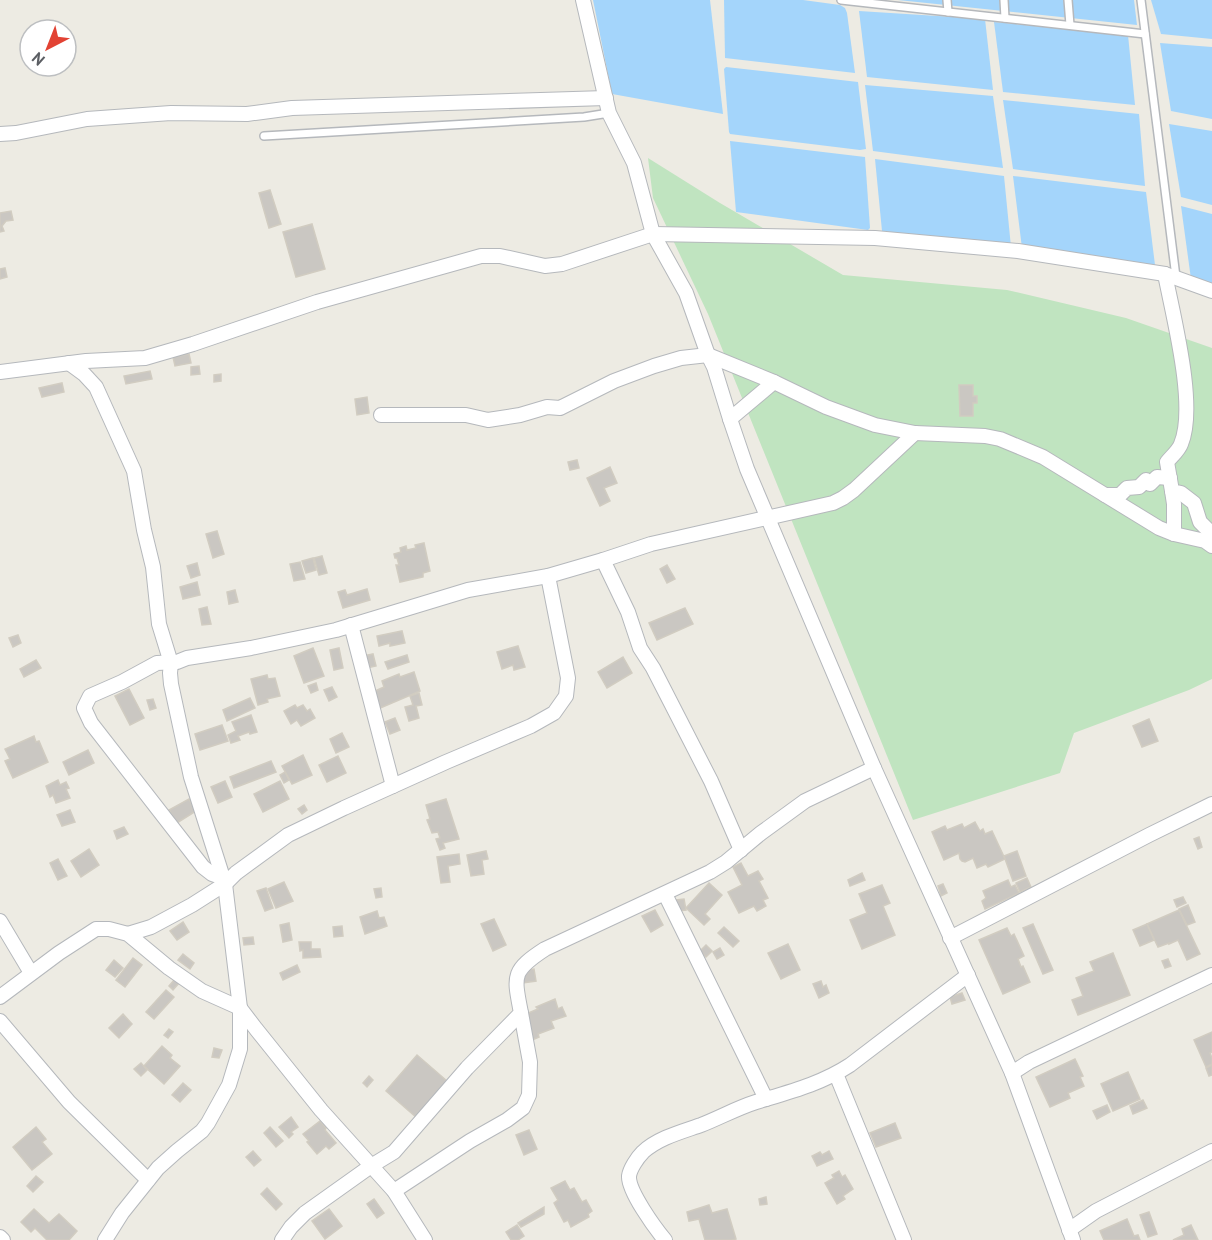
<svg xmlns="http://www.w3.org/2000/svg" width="1212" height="1240" font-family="'PT Sans',sans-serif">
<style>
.green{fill:#c0e4c0}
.water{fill:#a4d5fb}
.building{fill:#cac7c2;stroke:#d1ccc1;stroke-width:1.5}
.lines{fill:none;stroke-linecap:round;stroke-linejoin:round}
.service-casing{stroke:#b5b8bc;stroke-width:10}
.minor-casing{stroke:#b5b8bc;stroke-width:16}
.service{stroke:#fff;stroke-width:7}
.minor{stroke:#fff;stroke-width:14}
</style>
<rect width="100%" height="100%" fill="#edebe3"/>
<!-- green -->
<polygon class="green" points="648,158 720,203 843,275 1007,290 1126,318 1212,348 1212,679 1189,690 1074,733 1060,773 913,820 708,314 653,198"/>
<!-- water -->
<g class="water">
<polygon points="593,0 710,0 723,114 612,94"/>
<polygon points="724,0 803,0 840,5 845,8 847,13 855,73 725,58"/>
<polygon points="898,0 1134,0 1137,25"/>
<polygon points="1151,0 1212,0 1212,39 1161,34"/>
<polygon points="859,11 985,19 993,90 867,77"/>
<polygon points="994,22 1128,35 1135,105 1003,92"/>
<polygon points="1160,43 1212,47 1212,119 1171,111"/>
<polygon points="726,67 858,82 866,149 860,150 730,134 729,132 724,69"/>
<polygon points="865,85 993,96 1003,168 873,151"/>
<polygon points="1003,100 1139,114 1145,186 1013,169"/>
<polygon points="1169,124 1212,131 1212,205 1181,197"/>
<polygon points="730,141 865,157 870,228 868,230 736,212"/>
<polygon points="875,159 1004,176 1011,247 882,231"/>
<polygon points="1013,176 1146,192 1155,265 1022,248"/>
<polygon points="1181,206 1212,214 1212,286 1191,279"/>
</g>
<!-- building -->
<g class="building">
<polygon points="270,190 281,224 269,228 259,193"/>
<polygon points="11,211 13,220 6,221 2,226 4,231 0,232 0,213"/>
<polygon points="312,224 325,269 296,277 283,232"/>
<polygon points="5,268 7,277 0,279 0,269"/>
<polygon points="189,354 191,363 175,366 173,357"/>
<polygon points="199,366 200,374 191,375 191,367"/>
<polygon points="150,371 152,379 126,384 124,376"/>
<polygon points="221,374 221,381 214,382 214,375"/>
<polygon points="62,383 64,392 42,397 39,388"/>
<polygon points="959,385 973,385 973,396 977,396 977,403 973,403 973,416 960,416"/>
<polygon points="367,397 369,413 357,415 355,399"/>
<polygon points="577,460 579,468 570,470 568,462"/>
<polygon points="610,467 617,483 604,488 610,501 600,506 587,478"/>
<polygon points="217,531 224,554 213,558 206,534"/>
<polygon points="424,543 430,571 423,573 423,577 400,582 396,565 399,565 397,558 395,558 394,554 401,552 400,548 406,546 407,550 416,548 415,545"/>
<polygon points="322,556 327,573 319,575 314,558"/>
<polygon points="313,558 316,570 306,573 302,561"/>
<polygon points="300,562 305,579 294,581 290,564"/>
<polygon points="197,563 200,575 191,578 187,566"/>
<polygon points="667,565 675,579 667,583 660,569"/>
<polygon points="197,582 200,595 183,599 180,587"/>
<polygon points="367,589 370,600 343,608 338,592 345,590 347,595"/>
<polygon points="235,590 238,602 229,604 227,592"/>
<polygon points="207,607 211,624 202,625 199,609"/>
<polygon points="685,608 693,624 657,640 649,623"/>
<polygon points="402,631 405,643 390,646 390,643 379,646 377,636"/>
<polygon points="18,635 21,643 13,647 9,638"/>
<polygon points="518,646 525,667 514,670 513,665 502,669 497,652"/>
<polygon points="313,648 324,676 304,683 294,656"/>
<polygon points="339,648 343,668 334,670 330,650"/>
<polygon points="373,654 376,666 366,668 363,656"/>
<polygon points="407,655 409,662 388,669 385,662"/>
<polygon points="623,657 632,673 607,688 598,672"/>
<polygon points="36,660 41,668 24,677 20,669"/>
<polygon points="414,672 420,691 378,709 373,692 384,687 382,681 399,674 400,677"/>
<polygon points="267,675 268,679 275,678 280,696 267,699 268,702 258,705 251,679"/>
<polygon points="316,683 318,690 311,693 308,686"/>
<polygon points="332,687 337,697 329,701 324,690"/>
<polygon points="129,689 144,718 130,725 115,696"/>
<polygon points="419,693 422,705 416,706 419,718 409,721 405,707 413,705 410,696"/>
<polygon points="250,698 255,708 227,721 223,710"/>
<polygon points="153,699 156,708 150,710 147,700"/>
<polygon points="295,705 297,708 303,705 307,711 310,709 315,718 301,726 297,720 291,724 284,711"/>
<polygon points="251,715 257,732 250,734 249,732 238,736 240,740 231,743 228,735 236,731 232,722"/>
<polygon points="395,718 400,730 390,734 385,722"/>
<polygon points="1149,719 1158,741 1142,747 1133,726"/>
<polygon points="222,725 228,741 200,750 195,734"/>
<polygon points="342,733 349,747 336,753 330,739"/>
<polygon points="34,736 36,742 39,741 48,762 13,778 5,761 10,759 5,749"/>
<polygon points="88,750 94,763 69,775 63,762"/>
<polygon points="303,755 312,775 292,784 282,766"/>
<polygon points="338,756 346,773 327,782 319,765"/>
<polygon points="271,761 276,772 234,788 230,777"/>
<polygon points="285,772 289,780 284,783 280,775"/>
<polygon points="58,780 60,785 66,782 69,788 66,789 70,798 56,803 53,795 50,797 46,786"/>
<polygon points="225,781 232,797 218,803 211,787"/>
<polygon points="280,781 289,799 263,812 254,794"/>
<polygon points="189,799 196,811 177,823 169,810"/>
<polygon points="446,799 459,839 443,843 445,848 440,850 436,839 440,838 438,832 432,833 427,820 430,819 426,805"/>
<polygon points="304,805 307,810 302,814 298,809"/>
<polygon points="70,810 75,822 62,826 57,815"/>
<polygon points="975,822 980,831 983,829 985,834 992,831 1005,859 988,867 986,864 977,868 973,858 965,862 962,861 960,859 959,853 944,860 932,832 945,826 947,830 962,824 964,828"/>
<polygon points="124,827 128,834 117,839 114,831"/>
<polygon points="1199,837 1202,847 1198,849 1194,839"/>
<polygon points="89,849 99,865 81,877 71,861"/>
<polygon points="486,851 488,859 482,860 484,874 471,876 467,855"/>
<polygon points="1017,851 1026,876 1013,881 1004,856"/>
<polygon points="459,854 460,864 448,866 450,882 441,883 437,857"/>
<polygon points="58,859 67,876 58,880 50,863"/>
<polygon points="741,863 748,876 758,871 763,879 759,881 768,898 763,900 766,906 757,911 754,906 739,913 728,892 742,885 733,867"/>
<polygon points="862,873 865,880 850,886 848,880"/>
<polygon points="1027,878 1031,887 1020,892 1016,883"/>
<polygon points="1008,880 1011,887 1015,885 1019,893 985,909 982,901 986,898 983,891"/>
<polygon points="284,882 293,901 276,908 268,889"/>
<polygon points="709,883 722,895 705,914 710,919 704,925 686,908"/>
<polygon points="943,884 947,893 941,896 938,886"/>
<polygon points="882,885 890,903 883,906 895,935 862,949 850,920 867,913 859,894"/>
<polygon points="266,888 273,908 265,911 257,891"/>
<polygon points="381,888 382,897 376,898 374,889"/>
<polygon points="1183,897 1186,903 1177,907 1174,900"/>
<polygon points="684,899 686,910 678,911 676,900"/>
<polygon points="1188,905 1195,922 1187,925 1179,909"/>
<polygon points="655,910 663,925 651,932 642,916"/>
<polygon points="1179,910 1200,954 1187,960 1178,940 1169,944 1169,943 1158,947 1147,924"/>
<polygon points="377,911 379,918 384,917 387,926 365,934 360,917"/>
<polygon points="494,919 506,945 493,951 481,924"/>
<polygon points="183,922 189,932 177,940 170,931"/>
<polygon points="289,923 292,940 283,942 280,925"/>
<polygon points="1033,924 1053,970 1043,974 1023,928"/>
<polygon points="1147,924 1154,940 1140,946 1133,930"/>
<polygon points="342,926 343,936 334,937 333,927"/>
<polygon points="724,927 739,941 733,947 718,933"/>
<polygon points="1007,928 1011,936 1014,934 1024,956 1018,959 1021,967 1023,966 1030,982 1003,994 979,940"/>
<polygon points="253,937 254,944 244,945 243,938"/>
<polygon points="299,942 311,942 311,949 320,949 321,957 303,958 303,950 300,951"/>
<polygon points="788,944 800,970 781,979 768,953"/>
<polygon points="706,945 712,951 706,957 700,951"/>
<polygon points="720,948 724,955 717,959 713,952"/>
<polygon points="1113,953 1130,995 1078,1015 1072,1000 1083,996 1076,978 1094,971 1090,962"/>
<polygon points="183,954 194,963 190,969 178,960"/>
<polygon points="133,958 142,965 125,987 116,980"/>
<polygon points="1168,959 1171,966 1165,968 1162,961"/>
<polygon points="114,960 123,968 115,977 106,970"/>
<polygon points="297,965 300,972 283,980 280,973"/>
<polygon points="534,969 536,981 523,983 521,971"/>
<polygon points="175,979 180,982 173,990 169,986"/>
<polygon points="821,981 823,987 826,985 829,993 819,998 813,984"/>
<polygon points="166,990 174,997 154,1019 146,1012"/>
<polygon points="962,993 965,1000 952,1004 950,997"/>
<polygon points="555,999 558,1009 562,1007 566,1016 551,1021 554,1028 538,1034 539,1037 530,1041 526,1014 538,1009 536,1007"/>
<polygon points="123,1014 132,1024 119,1038 109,1028"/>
<polygon points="169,1029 173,1032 168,1038 164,1035"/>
<polygon points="1212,1032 1212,1052 1210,1053 1212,1058 1212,1064 1206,1067 1194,1040"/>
<polygon points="162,1046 172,1055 170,1058 180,1066 164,1084 144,1066"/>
<polygon points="214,1048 222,1050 219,1058 212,1057"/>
<polygon points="417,1055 447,1081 417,1118 386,1091"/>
<polygon points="1075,1059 1083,1076 1080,1077 1084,1086 1068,1093 1070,1098 1050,1107 1036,1077"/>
<polygon points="141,1063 147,1070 141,1076 134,1069"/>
<polygon points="1212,1065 1212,1075 1209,1076 1206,1068"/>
<polygon points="1128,1072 1140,1099 1113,1111 1101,1084"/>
<polygon points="369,1076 373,1080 367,1087 363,1083"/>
<polygon points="183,1083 191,1090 180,1102 172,1095"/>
<polygon points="1143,1100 1147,1108 1133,1114 1130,1106"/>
<polygon points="1107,1105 1110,1112 1097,1119 1093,1111"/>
<polygon points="291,1117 298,1127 291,1132 293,1134 289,1138 279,1127"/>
<polygon points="320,1121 326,1128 325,1130 336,1143 329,1149 326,1146 317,1154 307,1142 309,1141 303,1134"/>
<polygon points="895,1123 901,1138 876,1147 870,1133"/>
<polygon points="36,1127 46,1139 42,1142 52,1154 32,1170 13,1147"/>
<polygon points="270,1127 283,1141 276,1147 264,1133"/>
<polygon points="529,1130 537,1149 524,1155 516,1135"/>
<polygon points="253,1151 261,1160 254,1166 246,1157"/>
<polygon points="829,1151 833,1159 817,1166 812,1156 820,1152 822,1155"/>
<polygon points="839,1171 842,1177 845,1175 853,1189 843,1196 845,1199 837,1204 825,1183 834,1178 832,1175"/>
<polygon points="36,1176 43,1182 33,1192 27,1186"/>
<polygon points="565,1181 570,1190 574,1188 582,1202 586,1200 592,1211 588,1214 589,1217 571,1227 568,1220 564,1222 554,1203 558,1200 551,1188"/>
<polygon points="267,1188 282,1204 276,1210 261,1194"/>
<polygon points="766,1197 767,1204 760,1205 759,1199"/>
<polygon points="374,1199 384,1213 377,1218 367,1204"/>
<polygon points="709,1205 712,1213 727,1209 736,1239 732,1240 705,1240 699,1219 689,1221 687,1212"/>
<polygon points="544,1207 544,1214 521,1227 518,1223"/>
<polygon points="34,1209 49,1223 59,1214 77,1231 69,1240 47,1240 35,1228 31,1232 21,1222"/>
<polygon points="329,1209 342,1226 325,1239 312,1221"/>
<polygon points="1149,1212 1157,1234 1148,1237 1140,1215"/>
<polygon points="1127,1219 1134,1236 1138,1235 1140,1240 1104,1240 1100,1231"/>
<polygon points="517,1225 524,1236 518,1240 511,1240 506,1232"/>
<polygon points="1191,1225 1198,1240 1173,1240 1184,1235 1182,1229"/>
</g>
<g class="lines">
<defs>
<g id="service">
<polyline points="841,0 1145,34"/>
<polyline points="947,0 948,12"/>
<polyline points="1004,0 1005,18"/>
<polyline points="1068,0 1070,25"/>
<polyline points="1141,0 1176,277"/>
<polyline points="264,136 584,117 609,113"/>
</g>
<g id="minor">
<polyline points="583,0 609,113 634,163 653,234 686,293 708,355 714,367 730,419 747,469 874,768 1012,1073 1073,1240"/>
<polyline points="0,134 16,133 87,119 171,113 247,114 292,108 606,98"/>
<path d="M 1165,274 C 1173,316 1197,406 1181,444 C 1179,450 1172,456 1167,462 L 1172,491 L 1181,493 L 1194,503 L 1200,522 L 1212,534"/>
<polyline points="69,363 84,374 96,387 134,471 144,530 153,567 159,624 171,663 170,673 171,684 191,777 225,884 240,1008 240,1049 229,1085 208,1123 202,1131 177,1151 158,1168 122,1213 105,1240"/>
<polyline points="0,372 86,361 145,358 193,344 317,302 481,256 500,256 545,266 562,264 653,234 875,238 1018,251 1165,274 1212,291"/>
<polyline points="381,415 466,415 488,420 520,415 547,407 560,408 614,381 654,366 681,358 708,355 774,382"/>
<polyline points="730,419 774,382 826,407 875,425 915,433 985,436 1000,439 1043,457 1159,528 1174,534 1205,541 1212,546"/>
<polyline points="1172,491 1174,504 1174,534"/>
<polyline points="1105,495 1120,495 1127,488 1139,487 1146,480 1150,484 1157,477 1170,478"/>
<polyline points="603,560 628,612 640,648 653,668 711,781 741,850"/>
<polyline points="351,625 393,786"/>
<polyline points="223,878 212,874 203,867 91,723 84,708 90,696 122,682 157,663 177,662 187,658 251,648 336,630 468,590 548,576 603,560 651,544 833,503 843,498 854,490 915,433"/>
<polyline points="665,894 766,1099"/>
<polyline points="0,921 31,973"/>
<polyline points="128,934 151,927 192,905 225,884 236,873 288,835 344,808 446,762 531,726 554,713 566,696 568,678 548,576"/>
<polyline points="950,938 1149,835 1212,804"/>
<polyline points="0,997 59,953 96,929 109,929 128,934 169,968 202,991 240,1008 256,1029 321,1110 394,1191 425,1240"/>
<polyline points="0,1021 69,1102 148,1180"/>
<polyline points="1012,1073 1029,1062 1212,975"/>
<polyline points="836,1074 904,1240"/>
<polyline points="394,1191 470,1141 507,1120 523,1108 529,1095 530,1062 521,1013"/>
<polyline points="1069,1230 1096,1211 1212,1151"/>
<polyline points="0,1237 3,1240"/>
<path d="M 282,1240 L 291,1227 L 305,1213 L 371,1166 L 394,1152 L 467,1068 L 521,1013 C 514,976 511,971 545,949 L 710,872 L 726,862 L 761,833 L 805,801 L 874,768"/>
<path d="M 665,1240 C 655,1228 628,1191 629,1176 C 630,1169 637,1158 643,1152 C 658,1138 681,1132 701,1125 C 719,1118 737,1108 756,1102 C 789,1092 821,1084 850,1065 L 968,975"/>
</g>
</defs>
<!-- service casing -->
<use href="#service" class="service-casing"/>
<!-- minor casing -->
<use href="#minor" class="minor-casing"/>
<!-- service -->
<use href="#service" class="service"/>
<!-- minor -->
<use href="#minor" class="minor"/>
</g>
<!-- north arrow -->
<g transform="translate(48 48) rotate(222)"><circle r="28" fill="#ffffff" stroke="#bdbfc1" stroke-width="1.5"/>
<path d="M0-4.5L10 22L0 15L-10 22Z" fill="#e24233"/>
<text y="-9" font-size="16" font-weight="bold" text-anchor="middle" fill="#5b5e63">N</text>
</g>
</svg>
